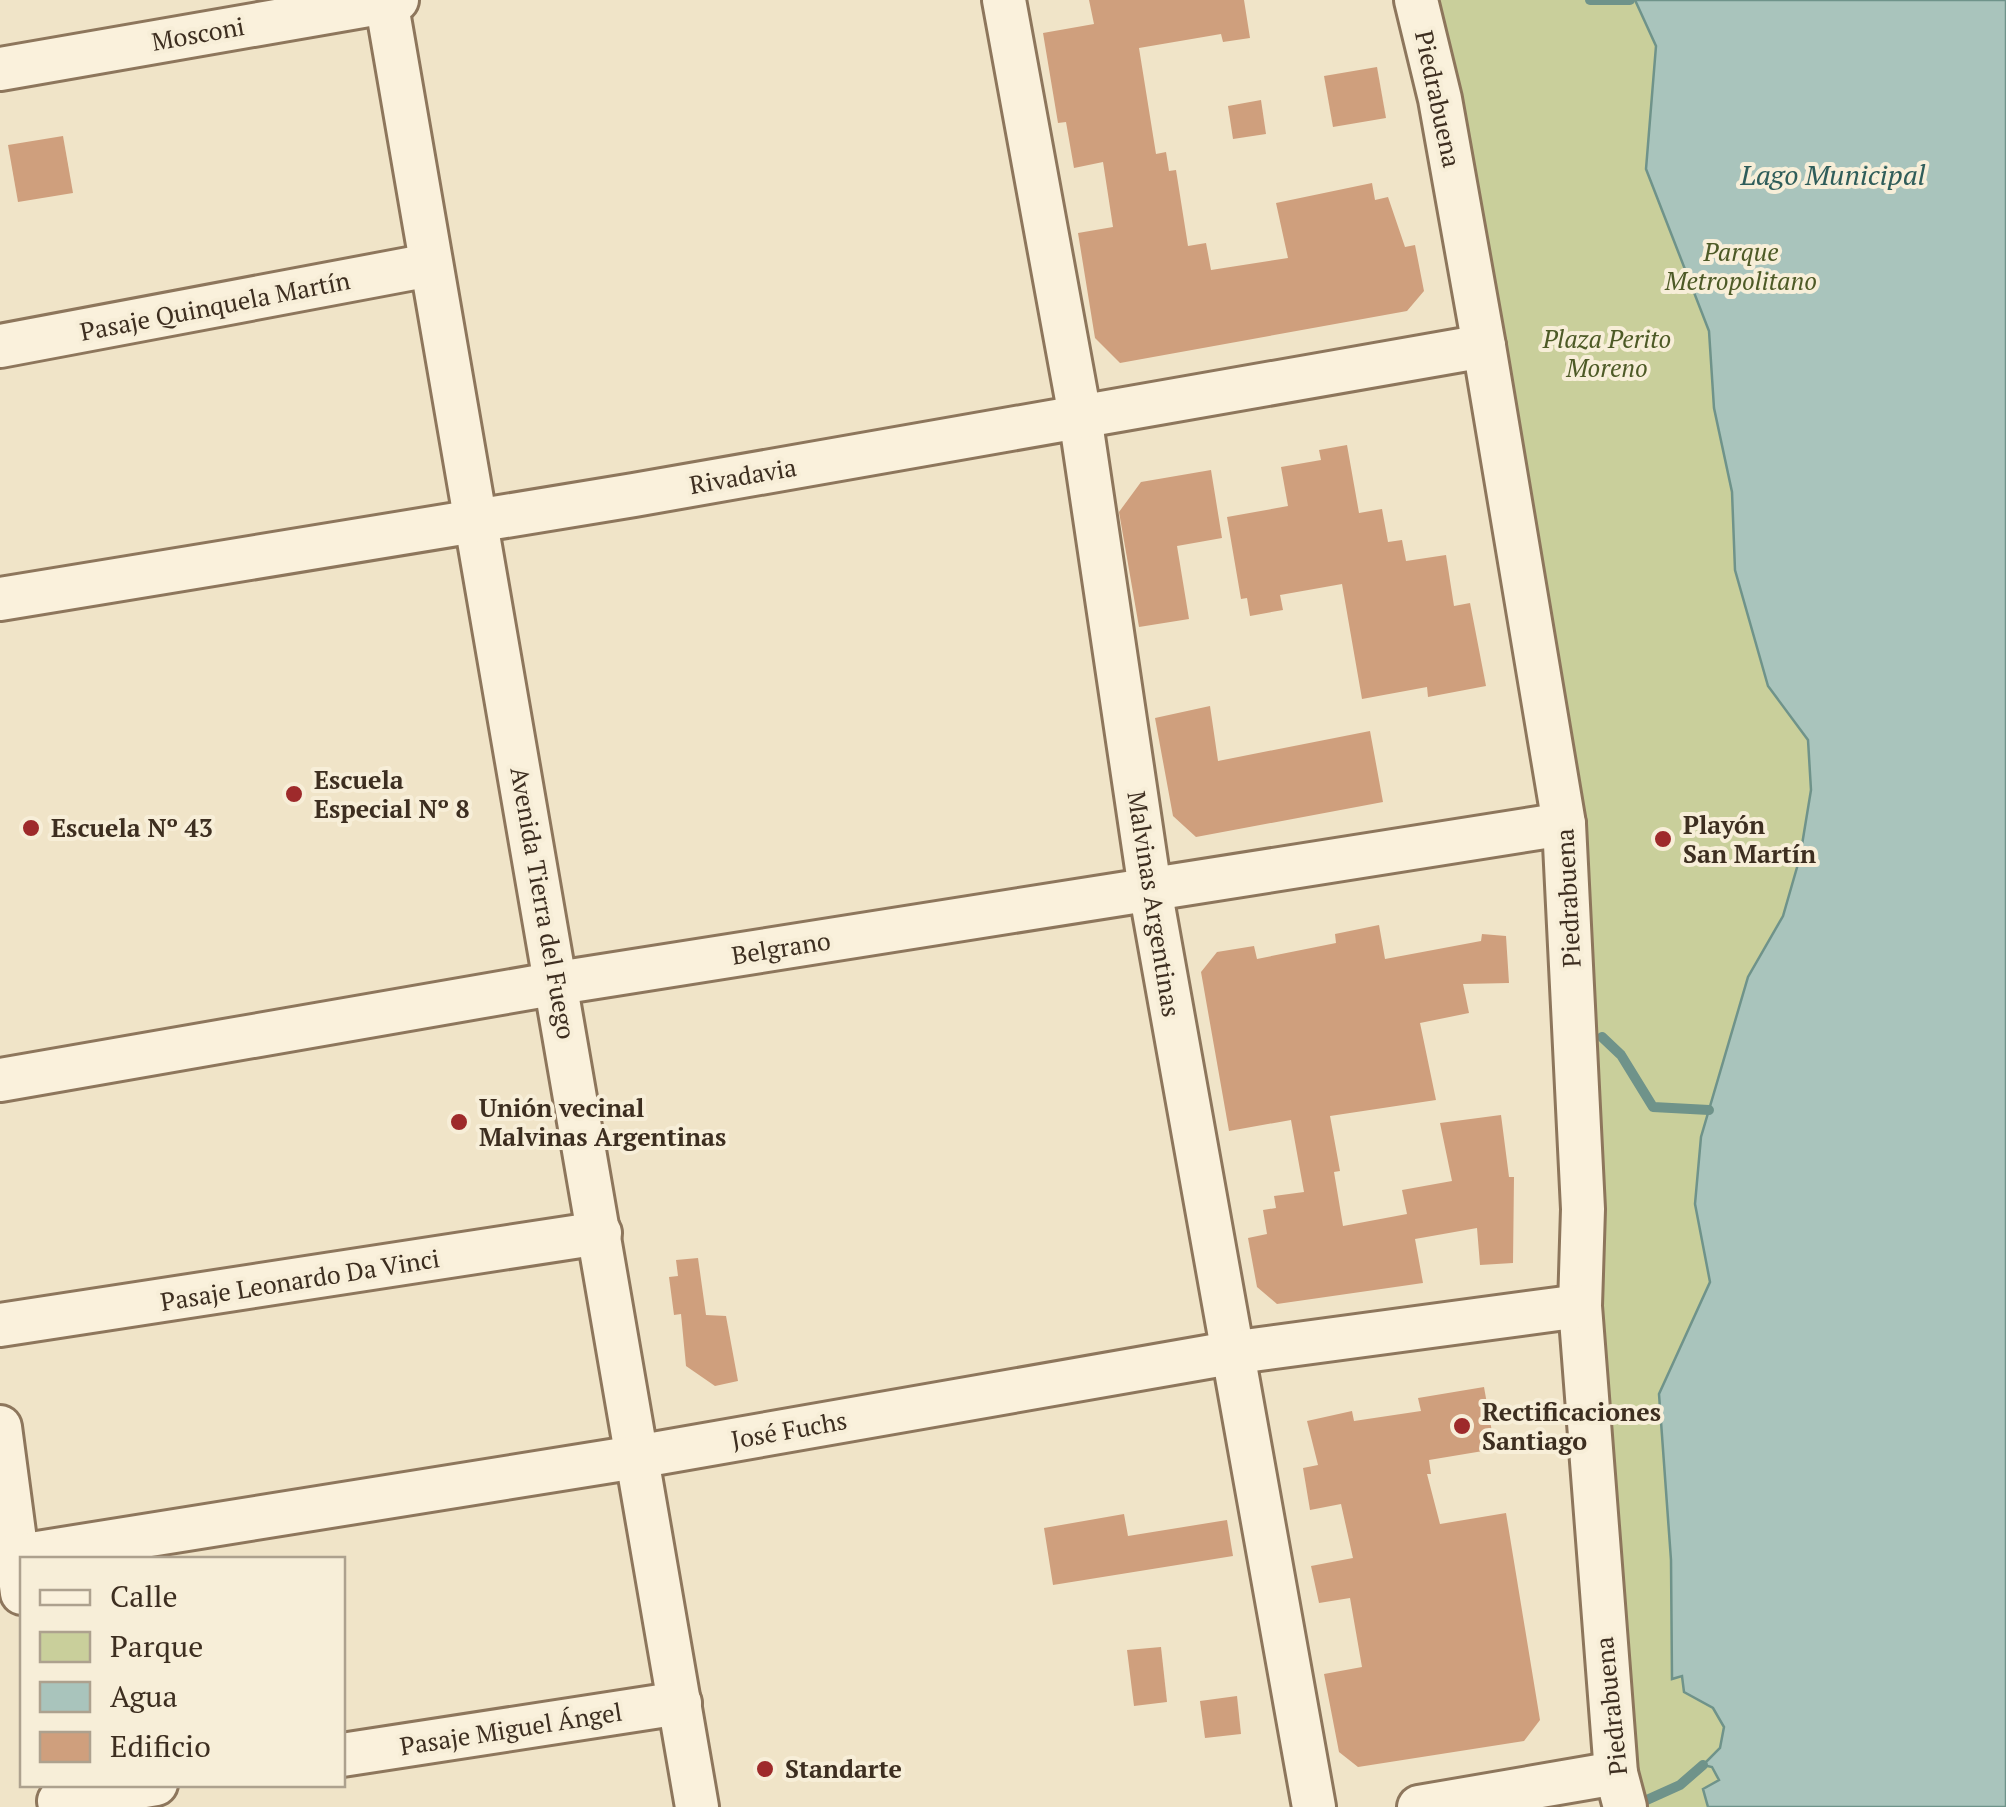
<svg xmlns="http://www.w3.org/2000/svg" width="2006" height="1807" font-family="'PT Serif',serif">
<style>
.green{fill:#c9cf9b}
.water{fill:#a9c4bc;stroke:#6f938a;stroke-width:2.5}
.lines{fill:none;stroke-linecap:round;stroke-linejoin:round}
.stream{stroke:#6f938a;stroke-width:10}
.building{fill:#cf9f7d}
.minor-casing{stroke:#8d765c;stroke-width:48}
.minor{stroke:#faf1dc;stroke-width:42}
.poi-dot{fill:#9e2a2b;stroke:#f7eed8;stroke-width:4}
.labels{text-anchor:middle;stroke-width:8;stroke-linejoin:round;paint-order:stroke}
.street-label{font-size:25px;fill:#3d2e20;stroke:#f7eed8}
.park-label{font-size:25px;font-style:italic;fill:#4d5a26;stroke:#f7eed8}
.poi-label{font-size:25px;font-weight:bold;fill:#3d2e20;stroke:#f7eed8;text-anchor:start}
.water-label{font-size:28px;font-style:italic;fill:#2f5d5a;stroke:#f7eed8}
</style>
<rect width="100%" height="100%" fill="#f0e4c8"/>
<!-- green -->
<polygon class="green" points="1416,0 2006,0 2006,1807 1625,1807 1564,824"/>
<!-- water -->
<polygon class="water" points="1635,0 2006,0 2006,1807 1708,1807 1703,1789 1719,1780 1712,1767 1703,1765 1720,1748 1724,1727 1713,1708 1684,1692 1682,1676 1672,1679 1671,1560 1659,1394 1710,1282 1695,1204 1701,1137 1748,977 1783,916 1800,857 1811,790 1808,740 1768,686 1735,570 1732,492 1714,408 1709,331 1646,169 1656,46"/>
<g class="lines">
<!-- stream -->
<g class="stream">
<polyline points="1590,0 1630,0"/>
<polyline points="1602,1037 1621,1055 1653,1107 1709,1110"/>
<polyline points="1640,1803 1680,1785 1703,1765"/>
</g>
</g>
<!-- building -->
<g class="building">
<polygon points="1089,0 1244,0 1250,38 1223,42 1221,34 1139,48 1156,154 1166,152 1169,171 1176,170 1188,246 1206,243 1211,270 1288,258 1276,203 1372,183 1375,200 1388,197 1405,247 1415,245 1424,291 1407,311 1120,363 1095,338 1078,233 1113,227 1103,162 1074,168 1066,122 1058,123 1043,33 1094,24"/>
<polygon points="1377,67 1386,118 1333,127 1324,76"/>
<polygon points="1261,100 1266,134 1233,139 1228,106"/>
<polygon points="63,136 73,193 18,202 8,145"/>
<polygon points="1347,445 1359,513 1382,509 1388,542 1402,540 1406,561 1446,555 1454,606 1470,603 1486,686 1428,697 1427,687 1362,699 1342,584 1280,595 1283,610 1250,616 1247,598 1241,599 1227,517 1288,506 1281,467 1321,460 1319,450"/>
<polygon points="1211,470 1222,538 1177,546 1189,619 1139,627 1119,512 1141,482"/>
<polygon points="1210,706 1218,761 1370,731 1383,802 1196,837 1173,816 1155,718"/>
<polygon points="1379,925 1385,959 1481,941 1482,934 1506,936 1509,983 1463,984 1469,1013 1420,1023 1436,1100 1330,1116 1340,1171 1334,1172 1343,1226 1407,1214 1402,1190 1452,1181 1440,1123 1501,1115 1509,1177 1514,1177 1513,1263 1480,1265 1477,1228 1415,1239 1423,1283 1277,1304 1257,1287 1248,1238 1267,1234 1263,1210 1276,1208 1274,1196 1304,1192 1291,1120 1229,1131 1201,972 1217,952 1254,946 1257,959 1336,943 1335,934"/>
<polygon points="698,1258 706,1315 726,1316 738,1381 715,1386 686,1366 681,1314 674,1315 669,1277 678,1276 676,1260"/>
<polygon points="1484,1387 1495,1449 1429,1460 1431,1474 1427,1474 1440,1524 1506,1513 1540,1720 1524,1741 1358,1767 1339,1752 1324,1674 1362,1667 1350,1598 1319,1603 1311,1566 1353,1558 1341,1504 1310,1510 1303,1468 1318,1465 1307,1421 1352,1411 1354,1421 1421,1411 1418,1398"/>
<polygon points="1124,1514 1128,1536 1227,1520 1233,1556 1053,1585 1044,1528"/>
<polygon points="1161,1647 1167,1702 1134,1706 1127,1650"/>
<polygon points="1237,1696 1241,1734 1205,1738 1200,1701"/>
</g>
<g class="lines">
<defs>
<g id="minor">
<polyline points="386,0 697,1807"/>
<polyline points="1004,0 1080,416 1150,889 1314,1807"/>
<polyline points="1416,0 1440,99 1484,346 1564,824 1583,1209 1580,1306 1616,1773 1625,1807"/>
<polyline points="0,69 397,0"/>
<polyline points="0,346 430,265"/>
<polyline points="0,599 634,495 1484,346"/>
<polyline points="0,1080 558,983 1564,824"/>
<polyline points="0,1325 600,1233"/>
<polyline points="0,1427 22,1593"/>
<polyline points="0,1559 636,1457 1230,1353 1580,1306"/>
<polyline points="342,1755 680,1703"/>
<polyline points="59,1801 156,1784"/>
<polyline points="1419,1807 1616,1773"/>
</g>
</defs>
<!-- minor casing -->
<use href="#minor" class="minor-casing"/>
<!-- minor -->
<use href="#minor" class="minor"/>
</g>
<!-- markers -->
<g class="poi-dot">
<circle cx="294" cy="794" r="10"/>
<circle cx="31" cy="828" r="10"/>
<circle cx="1663" cy="839" r="10"/>
<circle cx="459" cy="1122" r="10"/>
<circle cx="1462" cy="1426" r="10"/>
<circle cx="765" cy="1769" r="10"/>
</g>
<g class="labels">
<!-- street labels -->
<g class="street-label">
<text transform="translate(198 34) rotate(-10)" y="9">Mosconi</text>
<text transform="translate(1438 99) rotate(78)" y="9">Piedrabuena</text>
<text transform="translate(215 306) rotate(-11)" y="9">Pasaje Quinquela Martín</text>
<text transform="translate(743 476) rotate(-10)" y="9">Rivadavia</text>
<text transform="translate(1568 898) rotate(-93)" y="9">Piedrabuena</text>
<text transform="translate(543 903) rotate(80)" y="9">Avenida Tierra del Fuego</text>
<text transform="translate(1154 904) rotate(81)" y="9">Malvinas Argentinas</text>
<text transform="translate(781 948) rotate(-9)" y="9">Belgrano</text>
<text transform="translate(300 1280) rotate(-9)" y="9">Pasaje Leonardo Da Vinci</text>
<text transform="translate(789 1430) rotate(-10)" y="9">José Fuchs</text>
<text transform="translate(1611 1706) rotate(-96)" y="9">Piedrabuena</text>
<text transform="translate(511 1729) rotate(-9)" y="9">Pasaje Miguel Ángel</text>
</g>
<!-- park labels -->
<g class="park-label">
<text x="1741" y="261">Parque<tspan x="1741" dy="29">Metropolitano</tspan></text>
<text x="1607" y="348">Plaza Perito<tspan x="1607" dy="29">Moreno</tspan></text>
</g>
<!-- poi labels -->
<g class="poi-label">
<text x="314" y="789">Escuela<tspan x="314" dy="29">Especial Nº 8</tspan></text>
<text x="1683" y="834">Playón<tspan x="1683" dy="29">San Martín</tspan></text>
<text x="51" y="837">Escuela Nº 43</text>
<text x="479" y="1117">Unión vecinal<tspan x="479" dy="29">Malvinas Argentinas</tspan></text>
<text x="1482" y="1421">Rectificaciones<tspan x="1482" dy="29">Santiago</tspan></text>
<text x="785" y="1778">Standarte</text>
</g>
<!-- water labels -->
<g class="water-label">
<text x="1833" y="185">Lago Municipal</text>
</g>
</g>
<!-- legend -->
<rect x="20" y="1557" width="325" height="230" fill="#f7eed8" stroke="#ada18e" stroke-width="2.5"/>
<rect x="40" y="1590" width="50" height="15" fill="#faf1dc" stroke="#ada18e" stroke-width="2.5"/>
<text x="110" y="1607" font-size="30" fill="#3d2e20">Calle</text>
<rect x="40" y="1632" width="50" height="30" fill="#c9cf9b" stroke="#ada18e" stroke-width="2.5"/>
<text x="110" y="1657" font-size="30" fill="#3d2e20">Parque</text>
<rect x="40" y="1682" width="50" height="30" fill="#a9c4bc" stroke="#ada18e" stroke-width="2.5"/>
<text x="110" y="1707" font-size="30" fill="#3d2e20">Agua</text>
<rect x="40" y="1732" width="50" height="30" fill="#cf9f7d" stroke="#ada18e" stroke-width="2.5"/>
<text x="110" y="1757" font-size="30" fill="#3d2e20">Edificio</text>
</svg>
